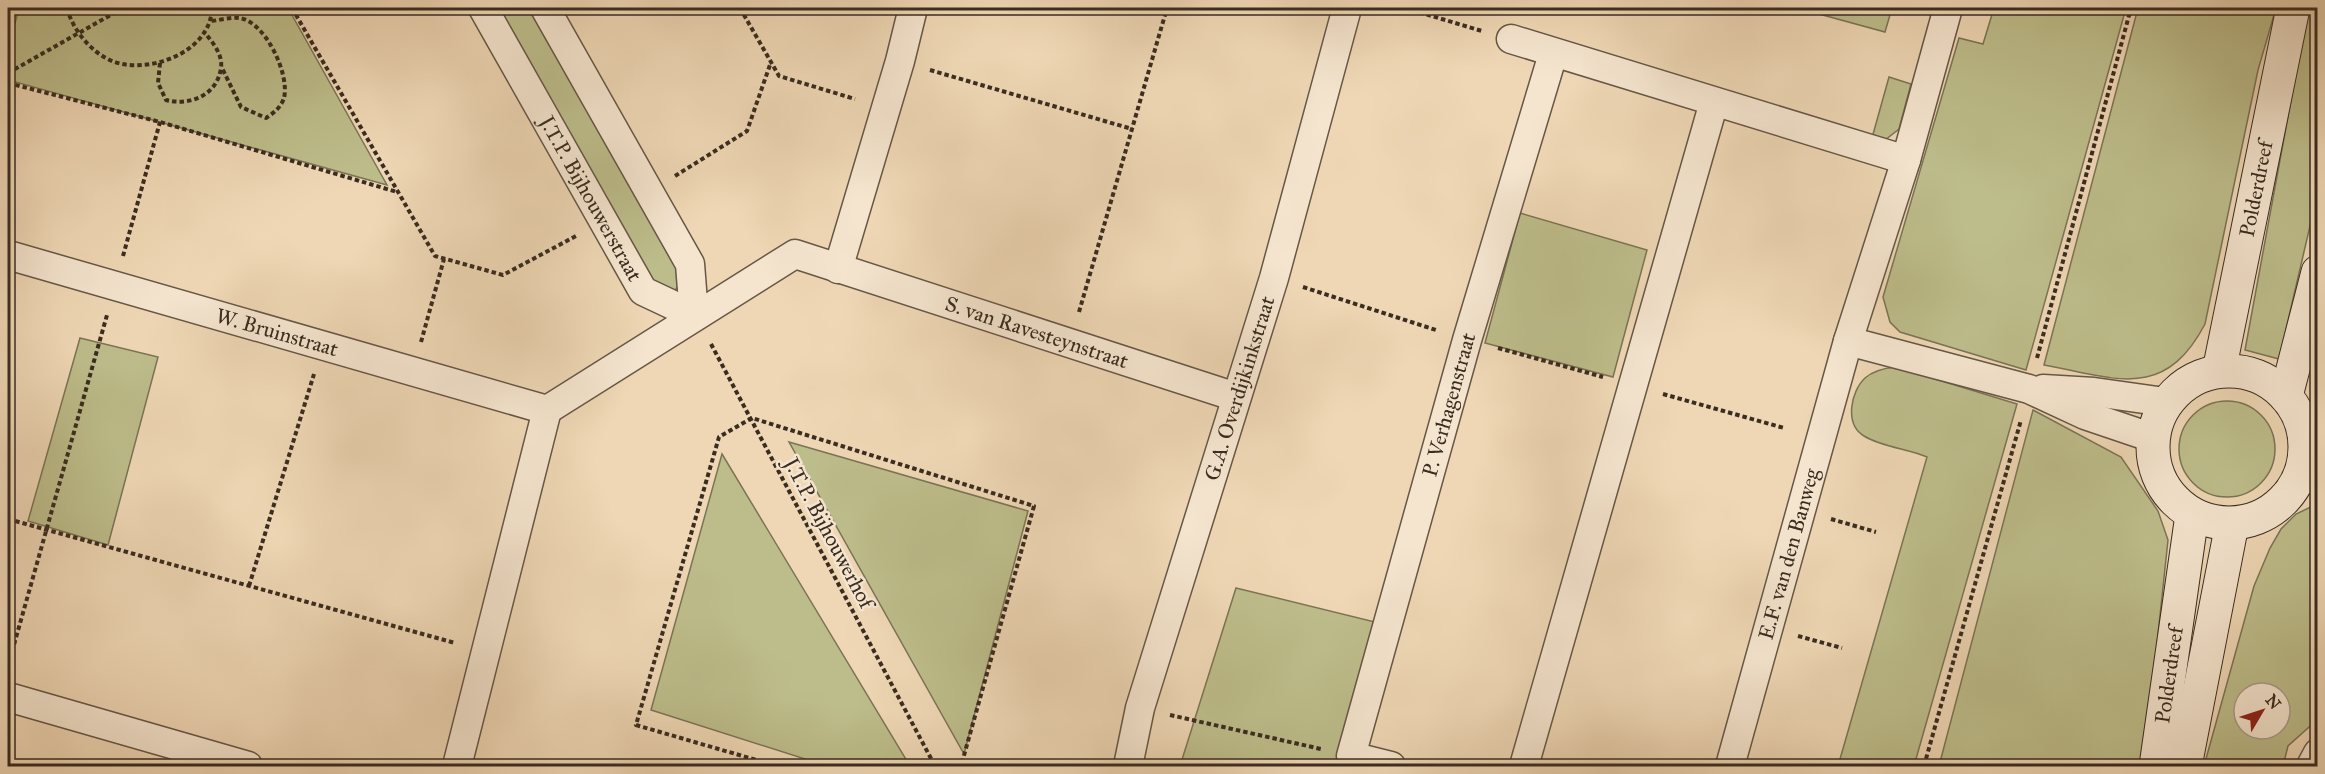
<svg xmlns="http://www.w3.org/2000/svg" width="2325" height="774" font-family="'IM FELL Great Primer',serif">
<style>
.green{fill:#bdbd8b;stroke:#7b7456;stroke-width:1.5;fill-rule:evenodd}
.lines{fill:none;stroke-linecap:round;stroke-linejoin:round}
.street-casing{stroke:#665746;stroke-width:31}
.secondary-casing{stroke:#392c21;stroke-width:35}
.path{stroke:#392c21;stroke-width:4;stroke-dasharray:4.5 3;stroke-linecap:butt}
.street{stroke:#f5e5cf;stroke-width:28}
.secondary{stroke:#f5e5cf;stroke-width:33}
.labels{text-anchor:middle;stroke-width:5;stroke-linejoin:round;paint-order:stroke}
.street-label{font-size:21px;fill:#392c21;stroke:#f5e5cf}
</style>
<rect width="100%" height="100%" fill="#efd7b5"/>
<filter id="stains"><feTurbulence type="fractalNoise" baseFrequency=".00333" numOctaves="4"/><feColorMatrix values="0 0 0 0 .2 0 0 0 0 .09 0 0 0 0 .02 0 0 0 .5 -.17"/></filter>
<radialGradient id="worn" r=".72"><stop offset=".6" stop-color="#630" stop-opacity="0"/><stop offset="1" stop-color="#630" stop-opacity=".3"/></radialGradient>
<!-- green -->
<g class="green">
<polygon points="19,8 288,8 387,185 8,80 8,50"/>
<polygon points="490,8 535,8 680,266 681,283 672,294 657,294"/>
<polygon points="1797,8 1892,8 1885,32"/>
<polygon points="1994,8 2126,8 2026,370 1900,332 1890,322 1883,297 1959,38 1983,44"/>
<path d="M 2138,8 L 2276,8 L 2258,70 L 2205,324 C 2164,402 2115,378 2044,365 Z"/>
<polygon points="2308,8 2317,8 2317,196 2279,359 2245,350"/>
<polygon points="1889,77 1911,84 1899,129 1885,140 1872,138"/>
<polygon points="1520,213 1647,250 1613,377 1485,343"/>
<polygon points="80,338 158,357 108,545 28,521"/>
<path d="M 1896,367 L 2017,404 L 1914,766 L 1838,766 L 1927,457 C 1908,449 1882,447 1864,436 C 1844,424 1851,391 1865,378 C 1874,370 1885,368 1896,367 Z"/>
<circle cx="2227" cy="449" r="48"/>
<polygon points="2033,410 2121,457 2158,511 2168,540 2144,766 1939,766"/>
<polygon points="789,442 1028,511 964,754"/>
<polygon points="722,454 910,766 827,766 651,710"/>
<path d="M 2317,504 L 2317,720 L 2288,746 L 2283,766 L 2204,766 L 2254,586 L 2270,548 L 2281,529 L 2296,514 ZM 2244,693 L 2280,693 L 2280,729 L 2244,729 Z"/>
<polygon points="1236,588 1379,623 1336,766 1180,766"/>
</g>
<g class="lines">
<defs>
<g id="street">
<path id="s1" d="M 483,8 L 643,291 L 694,315"/>
<polyline points="545,8 690,264 694,315"/>
<polyline points="1511,39 1906,160"/>
<path id="s2" d="M 8,255 L 547,410 L 795,254 L 1236,397"/>
<polyline points="838,269 900,61 913,8"/>
<polyline points="1848,341 2029,389 2085,415 2153,438"/>
<polyline points="2043,389 2094,392 2165,402"/>
<polyline points="2304,444 2318,449"/>
<polyline points="2300,476 2318,481"/>
<polyline points="8,697 248,766"/>
<polyline points="457,766 547,410"/>
<path id="s3" d="M 1128,766 L 1140,708 L 1274,278 L 1347,8"/>
<path id="s4" d="M 1391,766 L 1351,756 L 1467,340 L 1553,54"/>
<polyline points="1524,766 1714,102"/>
<path id="s5" d="M 1730,766 L 1848,341 L 1906,160 L 1948,8"/>
<polyline points="2311,766 2318,753"/>
</g>
<g id="secondary">
<path id="s6" d="M 2219,371 L 2293,8"/>
<circle cx="2229" cy="447" r="76"/>
<polyline points="2286,396 2318,272"/>
<path id="s7" d="M 2156,766 L 2192,515"/>
<polyline points="2185,766 2232,524"/>
</g>
</defs>
<!-- street casing -->
<use href="#street" class="street-casing"/>
<!-- secondary casing -->
<use href="#secondary" class="secondary-casing"/>
<!-- path -->
<g class="path">
<path d="M 67,8 C 73,32 96,59 122,64 C 160,71 211,48 212,8"/>
<polyline points="292,8 435,256 503,275 576,236"/>
<polyline points="740,8 779,76 855,99"/>
<polyline points="1405,8 1482,31"/>
<path d="M 212,21 C 220,20 231,17 239,18 C 265,21 290,74 284,98 C 281,107 274,113 266,118 L 241,107 L 222,68"/>
<polyline points="8,38 16,8"/>
<path d="M 160,63 L 158,83 L 166,100 C 189,106 217,96 221,68 C 223,55 213,43 206,34"/>
<polyline points="930,70 1132,129"/>
<polyline points="8,73 123,8"/>
<polyline points="8,83 160,122 397,192"/>
<polyline points="675,176 747,131 771,62"/>
<polyline points="123,256 160,122"/>
<polyline points="1303,287 1436,330"/>
<polyline points="1079,312 1167,8"/>
<polyline points="421,342 444,259"/>
<polyline points="711,344 935,766"/>
<polyline points="1498,348 1603,377"/>
<polyline points="2037,358 2131,8"/>
<polyline points="1663,394 1784,428"/>
<polyline points="8,519 455,643"/>
<polyline points="1831,519 1876,532"/>
<polyline points="249,586 314,374"/>
<polyline points="1798,636 1842,648"/>
<polyline points="8,666 107,315"/>
<polyline points="1170,715 1321,749"/>
<polyline points="8,765 14,766"/>
<polyline points="777,766 636,725 719,437 752,418 1034,506 961,766"/>
<polyline points="1924,766 2021,420"/>
</g>
<!-- street -->
<use href="#street" class="street"/>
<!-- secondary -->
<use href="#secondary" class="secondary"/>
</g>
<g class="labels">
<!-- street labels -->
<g class="street-label">
<text dy="7" stroke="none"><textPath href="#s6" startOffset="186">Polderdreef</textPath></text>
<text dy="7" stroke="none"><textPath href="#s1" startOffset="219">J.T.P. Bijhouwerstraat</textPath></text>
<text dy="7" stroke="none"><textPath href="#s2" startOffset="280">W. Bruinstraat</textPath></text>
<text dy="7" stroke="none"><textPath href="#s2" startOffset="1108">S. van Ravesteynstraat</textPath></text>
<text dy="7" stroke="none"><textPath href="#s3" startOffset="394">G.A. Overdijkinkstraat</textPath></text>
<text dy="7" stroke="none"><textPath href="#s4" startOffset="406">P. Verhagenstraat</textPath></text>
<text transform="translate(829 533) rotate(62)" y="7">J.T.P. Bijhouwerhof</text>
<text dy="7" stroke="none"><textPath href="#s5" startOffset="220">E.F. van den Banweg</textPath></text>
<text dy="7" stroke="none"><textPath href="#s7" startOffset="92">Polderdreef</textPath></text>
</g>
</g>
<!-- margin -->
<rect width="2325" height="774" fill="none" stroke="#efd7b5" stroke-width="30"/>
<rect x="9" y="9" width="2307" height="756" fill="none" stroke="#392c21" stroke-width="3"/>
<rect x="15" y="15" width="2295" height="744" fill="none" stroke="#392c21" stroke-width="1.5"/>
<!-- north arrow -->
<g transform="translate(2262 711) rotate(51)"><circle r="28" fill="#f5e5cf" stroke="#aa9b89" stroke-width="1.5"/>
<path d="M0-4.5L10 22L0 15L-10 22Z" fill="#8f2418"/>
<text y="-9" font-size="16" font-weight="bold" text-anchor="middle" fill="#392c21">N</text>
</g>
<rect width="100%" height="100%" filter="url(#stains)"/>
<rect width="100%" height="100%" fill="url(#worn)"/>
</svg>
